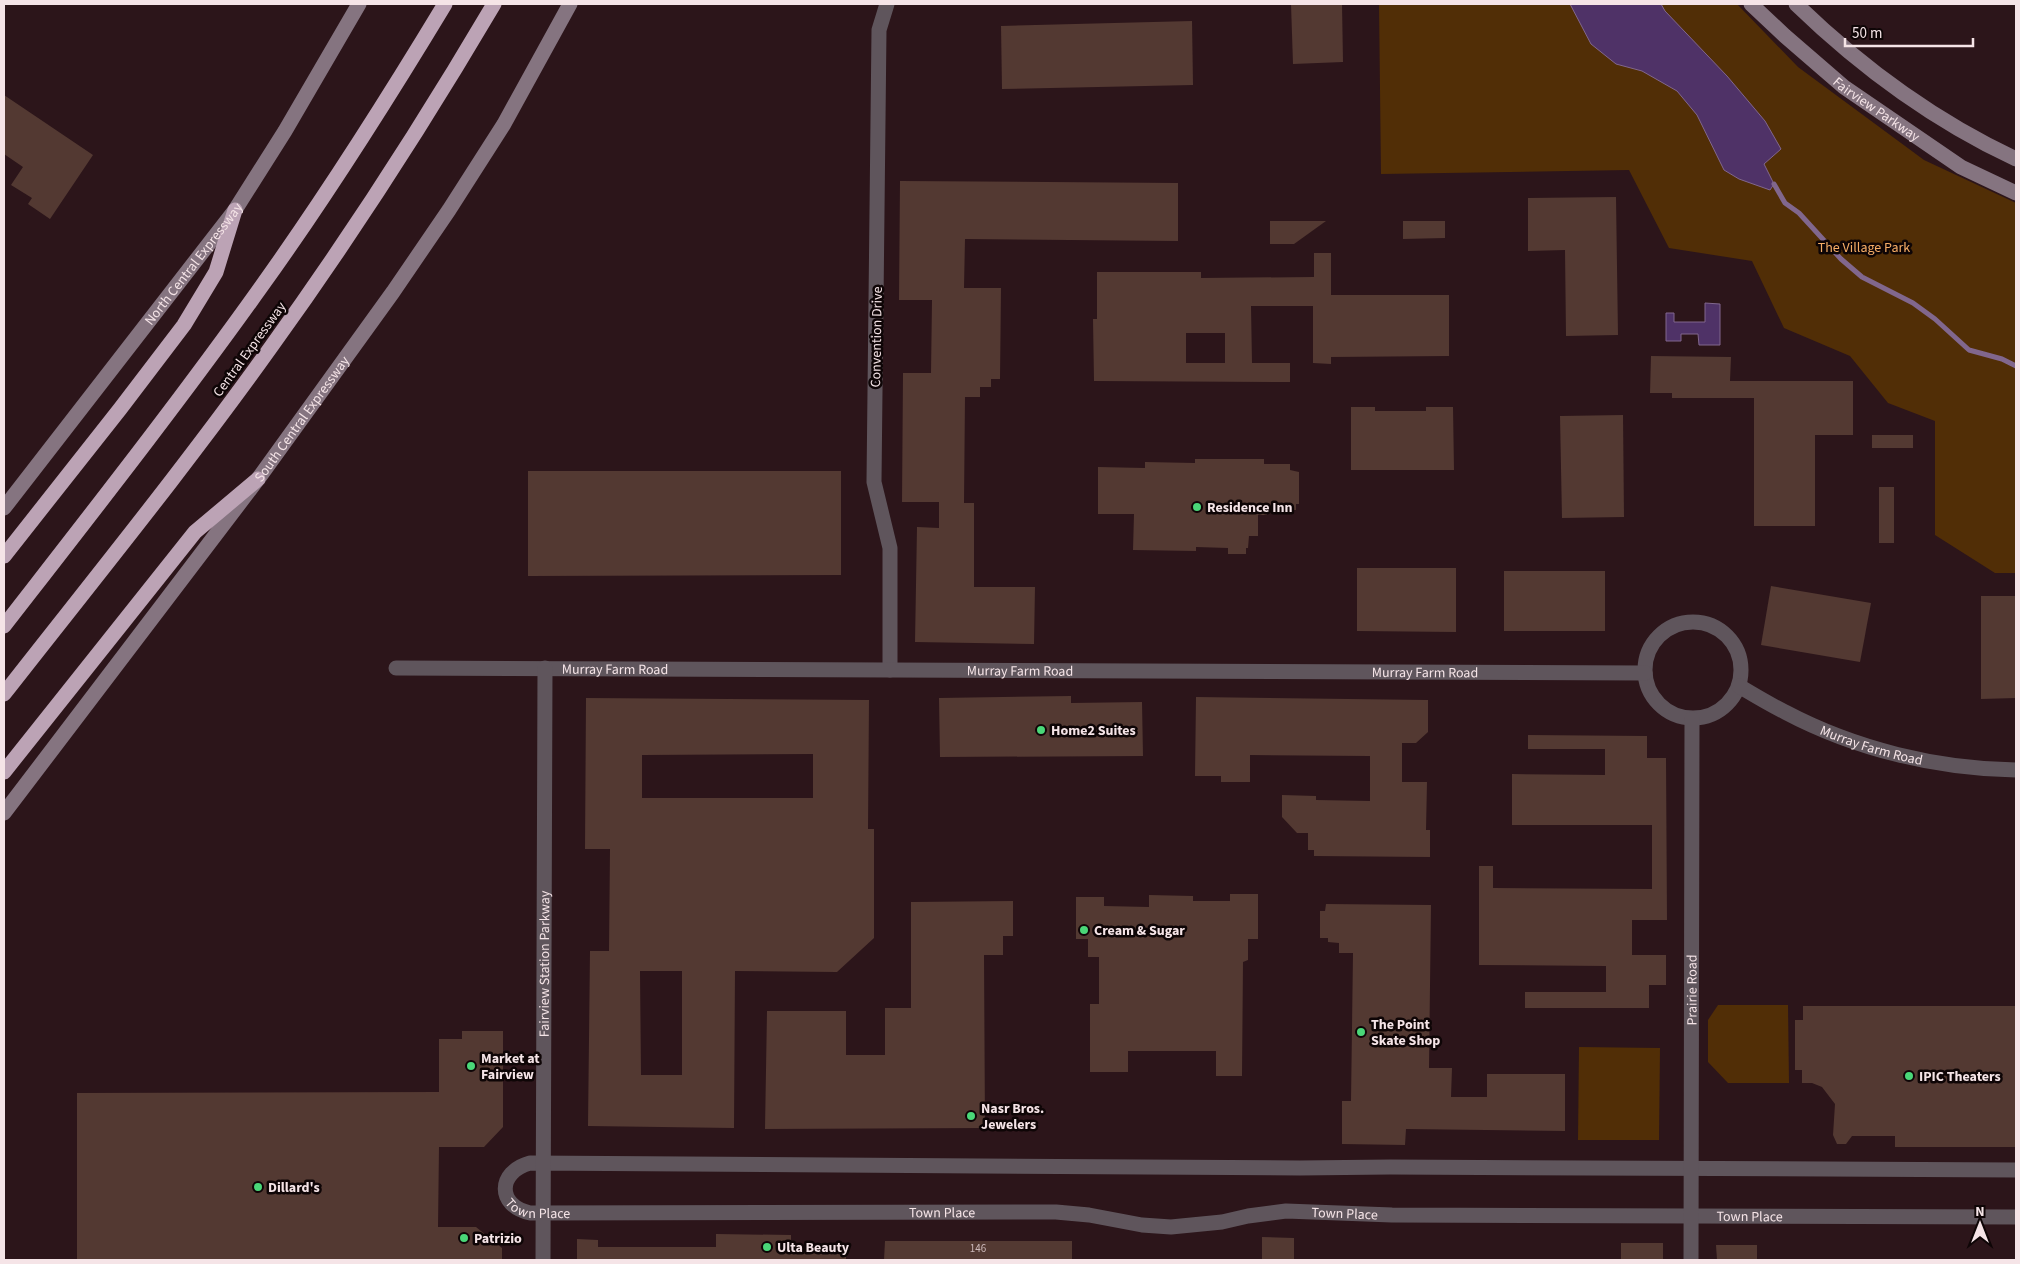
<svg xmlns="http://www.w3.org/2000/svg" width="2020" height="1264" font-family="'Source Sans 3',sans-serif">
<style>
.green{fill:#512e06}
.water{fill:#4f3267;stroke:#81678d}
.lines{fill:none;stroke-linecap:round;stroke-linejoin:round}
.stream{stroke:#81678d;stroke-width:5}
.building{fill:#533932;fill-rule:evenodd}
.street{stroke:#5f555c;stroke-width:15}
.secondary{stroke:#857480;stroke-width:15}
.highway{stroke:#bca3b5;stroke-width:15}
.poi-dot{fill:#4ad778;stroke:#0e0506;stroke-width:2}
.labels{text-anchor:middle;stroke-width:5;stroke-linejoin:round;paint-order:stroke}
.number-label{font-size:11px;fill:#ccb9ba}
.street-label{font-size:14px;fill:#f5e4e7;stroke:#0e0506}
.park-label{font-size:14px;fill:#f7ae67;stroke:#0e0506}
.poi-label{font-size:14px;font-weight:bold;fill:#f5e4e7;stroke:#0e0506;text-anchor:start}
</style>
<rect width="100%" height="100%" fill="#2c151a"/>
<!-- green -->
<g class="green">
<polygon points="1379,4 1737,4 1798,67 1924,160 2016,203 2016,573 1995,573 1935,535 1935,421 1888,403 1850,356 1784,328 1752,261 1669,248 1629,170 1381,174"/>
<polygon points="1718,1005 1788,1005 1789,1083 1728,1083 1708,1062 1708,1020"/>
<polygon points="1579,1047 1660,1048 1659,1140 1578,1140"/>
</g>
<!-- water -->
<g class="water">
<polygon points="1570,4 1661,4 1665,11 1727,76 1765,121 1781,149 1764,164 1774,184 1770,190 1739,179 1724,170 1697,115 1677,91 1642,71 1616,64 1591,44"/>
<polygon points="1705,303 1720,304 1720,345 1699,345 1698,334 1681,334 1681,341 1666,341 1666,313 1674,313 1674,322 1705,322"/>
</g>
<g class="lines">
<!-- stream -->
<polyline class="stream" points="1774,184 1785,203 1799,213 1841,259 1862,277 1913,303 1935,319 1969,350 2002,359 2016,366"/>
</g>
<!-- building -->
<g class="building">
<polygon points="1291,4 1342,4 1343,62 1293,64"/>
<polygon points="1192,21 1193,85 1002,89 1001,26"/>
<polygon points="4,95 93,155 50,219 28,204 32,198 11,185 23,167 4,154"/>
<polygon points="900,181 1178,183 1178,241 965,239 964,288 1001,288 1000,379 991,379 991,387 980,387 980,397 965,397 964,503 974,503 974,587 1035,587 1034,644 915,642 917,527 939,528 939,502 902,502 903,373 931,373 932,300 899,300"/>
<polygon points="1616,197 1618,335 1566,336 1565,250 1528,251 1528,198"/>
<polygon points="1270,221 1326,221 1294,244 1270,244"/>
<polygon points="1403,221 1445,221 1445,238 1403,239"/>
<path d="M 1314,253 L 1331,253 L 1331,295 L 1449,295 L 1449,356 L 1331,357 L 1331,364 L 1313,363 L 1313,306 L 1251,306 L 1252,363 L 1290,363 L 1290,382 L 1094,381 L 1093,319 L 1097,319 L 1097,272 L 1201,272 L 1201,278 L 1314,277 ZM 1186,333 L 1225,333 L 1225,363 L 1186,363 Z"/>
<polygon points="1651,356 1731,357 1730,381 1853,381 1853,435 1815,435 1815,526 1754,526 1754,398 1672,398 1672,393 1650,393"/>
<polygon points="1351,407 1375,407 1375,411 1426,411 1426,407 1453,407 1454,470 1351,470"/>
<polygon points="1623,415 1624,517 1562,518 1560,416"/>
<rect x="1872" y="435" width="41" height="13"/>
<polygon points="1195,459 1264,459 1264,464 1290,464 1290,470 1299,472 1299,504 1296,504 1296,510 1267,510 1267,515 1258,515 1258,536 1249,536 1248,548 1246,548 1246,554 1228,554 1228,548 1196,547 1196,551 1133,550 1134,514 1098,514 1098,467 1145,468 1145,462 1195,463"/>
<polygon points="528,471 841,471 841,575 528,576"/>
<rect x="1879" y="487" width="15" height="56"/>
<polygon points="1357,568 1456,568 1456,632 1357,631"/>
<rect x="1504" y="571" width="101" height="60"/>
<polygon points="1771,586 1871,603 1860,662 1761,645"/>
<polygon points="1981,596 2016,596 2016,698 1981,699"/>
<polygon points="1071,696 1071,703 1142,702 1143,756 940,757 939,698"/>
<polygon points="1196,697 1428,700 1428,732 1416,743 1402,743 1402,782 1427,782 1426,830 1430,830 1430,857 1314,856 1314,850 1308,850 1308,833 1297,833 1282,817 1282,795 1316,796 1316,800 1370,801 1370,756 1250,755 1250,782 1221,782 1221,776 1195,776"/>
<path d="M 586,698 L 869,700 L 868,829 L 874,829 L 874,938 L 837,972 L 735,971 L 734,1128 L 588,1126 L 590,951 L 609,951 L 610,849 L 585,849 ZM 813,754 L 813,798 L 642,798 L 642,755 ZM 640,971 L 682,971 L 682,1075 L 641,1075 Z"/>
<polygon points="1528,735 1647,736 1647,758 1666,758 1667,920 1632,920 1632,955 1666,955 1666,985 1649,985 1649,1008 1525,1008 1525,992 1606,992 1606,966 1479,965 1479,866 1493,866 1493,888 1652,889 1652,825 1512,825 1512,774 1605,775 1605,749 1528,749"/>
<polygon points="1230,894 1258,894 1258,939 1248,939 1248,960 1243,962 1242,1076 1216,1076 1216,1051 1128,1051 1128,1072 1090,1072 1090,1004 1099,1004 1099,957 1088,957 1088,939 1076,939 1076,897 1104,897 1104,906 1149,907 1149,895 1193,896 1193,901 1230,901"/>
<polygon points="1013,901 1013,936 1003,936 1003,955 984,955 985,1128 765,1129 767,1011 846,1011 846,1055 885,1055 885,1008 911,1008 911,902"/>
<polygon points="1326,904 1431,905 1429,1068 1452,1068 1451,1097 1487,1097 1487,1074 1565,1074 1565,1131 1406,1129 1405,1145 1342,1144 1342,1101 1351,1101 1353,953 1339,953 1339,943 1328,942 1328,938 1320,938 1320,911 1325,911"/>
<polygon points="1803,1006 2016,1006 2016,1147 1895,1147 1895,1136 1852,1136 1846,1144 1837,1144 1833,1135 1835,1104 1822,1087 1812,1083 1802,1083 1802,1070 1795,1070 1795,1020 1803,1020"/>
<polygon points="462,1031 503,1031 503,1127 484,1147 439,1147 438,1227 476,1227 502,1248 502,1260 77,1260 77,1093 439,1092 439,1039 462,1039"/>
<polygon points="716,1234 791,1235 791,1246 846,1246 846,1260 577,1260 577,1239 598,1240 598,1247 716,1247"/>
<polygon points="1262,1237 1294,1238 1294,1260 1262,1260"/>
<polygon points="885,1241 1072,1241 1072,1260 884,1260"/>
<rect x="1621" y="1243" width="42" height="17"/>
<polygon points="1716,1245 1757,1245 1757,1260 1717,1260"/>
</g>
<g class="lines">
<!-- street -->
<g class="street">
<polyline points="887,4 879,30 874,482 890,548 890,670"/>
<circle cx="1693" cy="670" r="48"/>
<path id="s1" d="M 396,668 L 1645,673"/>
<path id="s2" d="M 1739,686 C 1754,695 1769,704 1785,712 C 1855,749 1937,769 2016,770"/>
<path id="s3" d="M 2016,1170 L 1390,1167 L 1300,1168 L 530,1163 C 497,1172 497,1206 530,1213 L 1056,1212 L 1089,1215 L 1142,1225 L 1171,1227 L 1222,1222 L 1248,1216 L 1286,1211 L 1392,1215 L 2016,1217"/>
<path id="s4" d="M 543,1260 L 545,668"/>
<path id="s5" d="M 1691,1260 L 1692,719"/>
</g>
<!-- secondary -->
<g class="secondary">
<path id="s6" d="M 1751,4 L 1785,36 L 1844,87 L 1961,167 L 2016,193"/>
<path d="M 1796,4 C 1860,66 1935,121 2016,159"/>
<path id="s7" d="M 4,508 L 235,210 L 285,131 L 359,4"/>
<path id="s8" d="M 4,813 L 258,479 L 393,292 L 449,210 L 504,124 L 570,4"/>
</g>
<!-- highway -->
<g class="highway">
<polyline points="4,556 120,409 184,325 216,272 235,210"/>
<path d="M 4,626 C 91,514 179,402 261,287 C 327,195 387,100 445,4"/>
<path d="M 4,694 C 94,579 186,466 271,347 C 351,236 425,121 494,4"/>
<polyline points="4,772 195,532 258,479"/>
</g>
</g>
<!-- markers -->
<g class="poi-dot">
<circle cx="1197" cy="507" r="5"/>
<circle cx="1041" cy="730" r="5"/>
<circle cx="1084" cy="930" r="5"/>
<circle cx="1361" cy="1032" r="5"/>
<circle cx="471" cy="1066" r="5"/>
<circle cx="1909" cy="1076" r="5"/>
<circle cx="971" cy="1116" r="5"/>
<circle cx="258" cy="1187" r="5"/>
<circle cx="464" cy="1238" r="5"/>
<circle cx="767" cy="1247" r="5"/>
</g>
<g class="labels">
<!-- number labels -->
<g class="number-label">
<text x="978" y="1252">146</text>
</g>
<!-- street labels -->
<g class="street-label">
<text dy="5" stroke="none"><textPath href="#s6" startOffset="164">Fairview Parkway</textPath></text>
<text dy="5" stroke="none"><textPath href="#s7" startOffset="309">North Central Expressway</textPath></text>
<text transform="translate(876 337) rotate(-89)" y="5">Convention Drive</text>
<text transform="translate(249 349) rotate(-54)" y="5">Central Expressway</text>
<text dy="5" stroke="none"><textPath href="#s8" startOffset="494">South Central Expressway</textPath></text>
<text dy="5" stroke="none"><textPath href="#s1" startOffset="219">Murray Farm Road</textPath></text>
<text dy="5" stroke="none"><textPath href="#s1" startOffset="624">Murray Farm Road</textPath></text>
<text dy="5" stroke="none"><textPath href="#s1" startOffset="1029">Murray Farm Road</textPath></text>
<text dy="5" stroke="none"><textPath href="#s2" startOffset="146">Murray Farm Road</textPath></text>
<text dy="5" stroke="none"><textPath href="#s4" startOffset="296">Fairview Station Parkway</textPath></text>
<text dy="5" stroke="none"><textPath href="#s5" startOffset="270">Prairie Road</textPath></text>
<text dy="5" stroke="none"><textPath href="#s3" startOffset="1569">Town Place</textPath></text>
<text dy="5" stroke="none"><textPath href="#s3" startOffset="1974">Town Place</textPath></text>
<text dy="5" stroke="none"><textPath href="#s3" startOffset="2379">Town Place</textPath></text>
<text dy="5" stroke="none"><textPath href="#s3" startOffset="2784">Town Place</textPath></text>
</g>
<!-- park labels -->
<g class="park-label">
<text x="1864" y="252">The Village Park</text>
</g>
<!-- poi labels -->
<g class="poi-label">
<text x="1207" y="512">Residence Inn</text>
<text x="1051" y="735">Home2 Suites</text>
<text x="1094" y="935">Cream &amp; Sugar</text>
<text x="1371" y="1029">The Point<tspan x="1371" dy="16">Skate Shop</tspan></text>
<text x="481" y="1063">Market at<tspan x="481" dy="16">Fairview</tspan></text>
<text x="1919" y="1081">IPIC Theaters</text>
<text x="981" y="1113">Nasr Bros.<tspan x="981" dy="16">Jewelers</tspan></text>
<text x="268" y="1192">Dillard's</text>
<text x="474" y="1243">Patrizio</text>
<text x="777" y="1252">Ulta Beauty</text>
</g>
</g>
<!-- border -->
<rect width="2020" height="1264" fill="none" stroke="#f5e4e7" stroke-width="10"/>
<!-- north arrow -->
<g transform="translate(1980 1224)" stroke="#0e0506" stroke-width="4" paint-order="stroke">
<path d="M0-4L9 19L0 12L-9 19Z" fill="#f5e4e7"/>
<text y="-8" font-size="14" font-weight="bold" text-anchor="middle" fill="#f5e4e7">N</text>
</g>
<!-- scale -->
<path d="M1845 38v8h128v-8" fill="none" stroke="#f5e4e7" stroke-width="2.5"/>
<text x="1852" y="38" font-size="15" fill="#f5e4e7" stroke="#0e0506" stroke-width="4" paint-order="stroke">50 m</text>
</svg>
